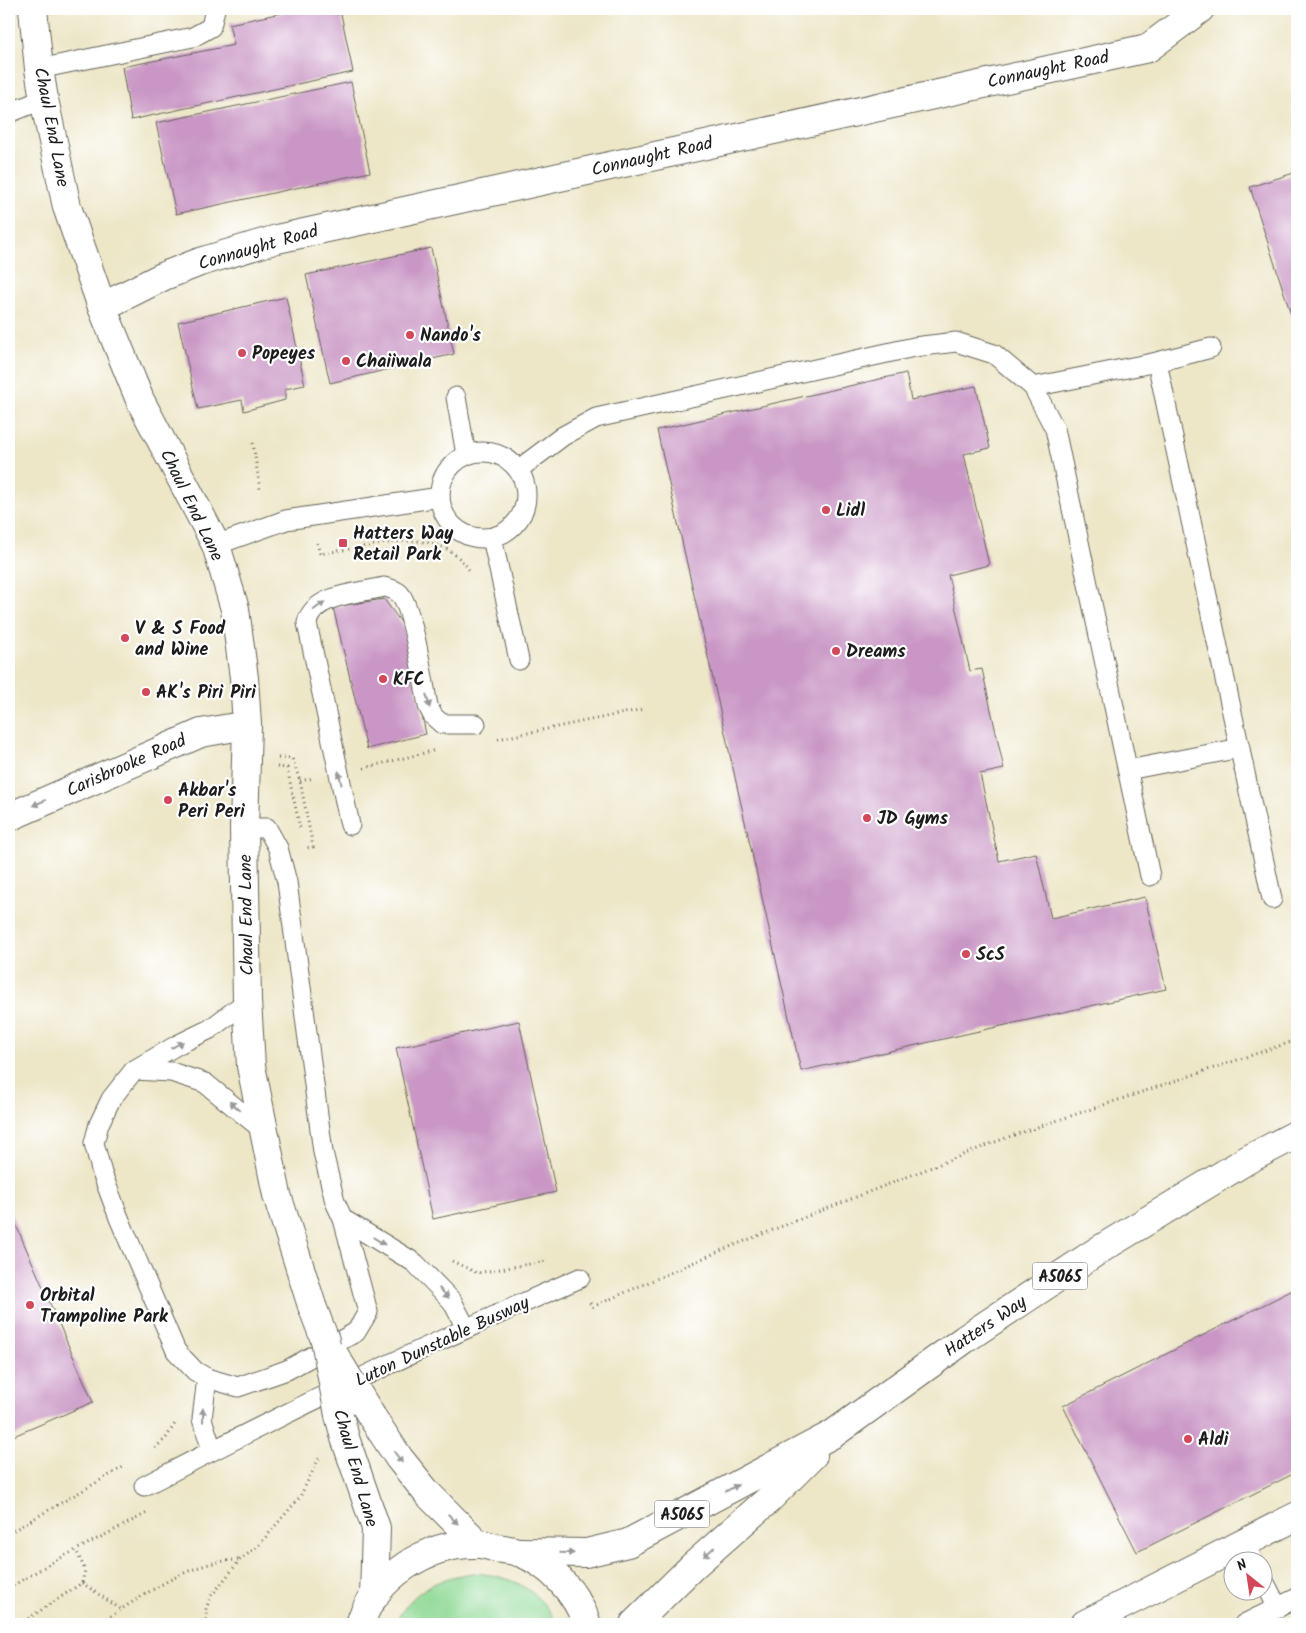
<svg xmlns="http://www.w3.org/2000/svg" width="1306" height="1633" font-family="Kalam,sans-serif">
<style>
.green{fill:#8fd995;stroke:#567a58}
.building{fill:#c996c5}
.lines{fill:none;stroke-linecap:round;stroke-linejoin:round}
.service-casing{stroke:#656358;stroke-width:21}
.minor-casing{stroke:#656358;stroke-width:30}
.tertiary-casing{stroke:#656358;stroke-width:30}
.primary-casing{stroke:#656358;stroke-width:30}
.path{stroke:#656358;stroke-width:3;stroke-dasharray:1 4;stroke-linecap:butt}
.service{stroke:#fff;stroke-width:19}
.minor{stroke:#fff;stroke-width:28}
.tertiary{stroke:#fff;stroke-width:28}
.primary{stroke:#fff;stroke-width:28}
.tertiary-bridge-casing{stroke:#656358;stroke-width:30;stroke-linecap:butt}
.tertiary-bridge{stroke:#fff;stroke-width:28}
.oneway{fill:#999}
.poi-dot{fill:#d1495b;stroke:#fff;stroke-width:2}
.labels{text-anchor:middle;stroke-width:4.5;stroke-linejoin:round;paint-order:stroke}
.shield{fill:#fff;stroke:#606060;stroke-width:1}
.shield-label{font-size:16px;font-weight:bold;fill:#1c1c1c}
.street-label{font-size:18px;fill:#1c1c1c;stroke:#fff}
.poi-label{font-size:18px;font-weight:bold;fill:#1c1c1c;stroke:#fff;text-anchor:start}
</style>
<rect width="100%" height="100%" fill="#fff"/>
<filter id="ink" filterUnits="userSpaceOnUse"><feTurbulence type="fractalNoise" baseFrequency=".02" numOctaves="2"/><feDisplacementMap in="SourceGraphic" scale="10" xChannelSelector="R" yChannelSelector="G"/><feConvolveMatrix kernelMatrix="1 2 1 2 8 2 1 2 1" color-interpolation-filters="sRGB"/></filter>
<filter id="wash" filterUnits="userSpaceOnUse"><feTurbulence type="fractalNoise" baseFrequency=".0096" numOctaves="4" result="noise"/><feDisplacementMap in="SourceGraphic" scale="20" xChannelSelector="R" yChannelSelector="G"/><feGaussianBlur stdDeviation="1.12" result="paint"/><feColorMatrix in="noise" values="0 0 0 0 0 0 0 0 0 0 0 0 0 0 0 0 0 1.4 0 .05"/><feComposite in="paint" operator="in"/></filter>
<g filter="url(#wash)">
<rect width="100%" height="100%" fill="#ede6c7"/>
<!-- green -->
<path class="green" d="M 474,1573 C 514,1576 537,1589 558,1624 L 395,1624 C 411,1591 438,1577 474,1573 Z"/>
<g id="blocks">
<!-- building -->
<g class="building">
<polygon points="301,9 340,9 353,72 131,120 122,67 234,45 229,24"/>
<polygon points="351,82 370,172 176,214 156,123"/>
<polygon points="1297,172 1297,333 1250,187"/>
<polygon points="431,248 454,354 330,383 306,275"/>
<polygon points="286,297 305,385 285,389 285,400 244,411 242,400 198,409 178,322"/>
<polygon points="906,373 911,400 976,386 990,448 964,454 989,565 948,575 970,671 982,669 1004,769 980,774 999,861 1036,853 1051,918 1145,897 1166,989 801,1071 657,430"/>
<polygon points="384,599 403,625 426,734 367,749 333,607"/>
<polygon points="519,1021 556,1192 433,1219 396,1048"/>
<polygon points="9,1209 93,1402 9,1438"/>
<polygon points="1297,1288 1297,1472 1137,1552 1063,1406"/>
</g>
</g>
</g>
<g filter="url(#ink)">
<use href="#blocks" fill-opacity="0" stroke="#656358" stroke-width="1"/>
<g class="lines">
<defs>
<g id="service">
<polyline points="39,69 193,37 211,27 215,9"/>
<polyline points="9,113 44,99"/>
<polyline points="1157,362 1272,899"/>
<polyline points="1033,387 1157,362 1211,348"/>
<polyline points="456,397 466,455"/>
<circle cx="483" cy="495" r="43"/>
<polyline points="519,469 563,436 596,418 914,347 956,342 994,354 1033,387 1055,429 1150,876"/>
<polyline points="492,538 519,660"/>
<polyline points="216,545 286,520 440,497"/>
<polyline points="1128,770 1240,748"/>
<path d="M 350,825 L 307,623 C 313,594 360,593 384,587 C 389,588 394,589 399,593 C 412,604 424,685 428,706 L 433,716 L 442,724 L 476,724"/>
<polyline points="244,828 267,828 278,848 287,882 323,1152 335,1202 343,1219 368,1312 356,1332 287,1370 238,1387 207,1378 195,1371 176,1351 119,1218 102,1173 94,1143 99,1124 111,1099 134,1070 177,1045 210,1029 247,1001"/>
<polyline points="134,1070 171,1072 205,1083 263,1130"/>
<polyline points="343,1219 415,1263 452,1301 466,1328"/>
<polyline points="207,1378 202,1419 212,1450"/>
<path d="M 144,1486 C 287,1411 433,1342 580,1278"/>
<polyline points="1243,1543 1253,1560"/>
<polyline points="1264,1581 1278,1608"/>
<polyline points="1244,1624 1297,1598"/>
</g>
<g id="minor">
<polyline points="102,307 164,276 200,262 277,239 1148,48 1200,9"/>
<polyline points="9,817 201,733 247,725"/>
<polyline points="1085,1624 1297,1516"/>
</g>
<g id="tertiary">
<polyline points="33,9 39,69 44,99 67,207 102,307 140,400 216,545 235,609 244,678 247,725 244,828 247,1001 251,1066 277,1195 312,1306"/>
<polyline points="339,1415 345,1438 376,1528 374,1597"/>
<polyline points="372,1417 399,1458 428,1494 478,1544"/>
</g>
<g id="primary">
<polyline points="518,1552 586,1553 628,1543 833,1434 965,1339 1099,1250 1247,1160 1297,1134"/>
<path d="M 360,1624 C 375,1577 428,1542 478,1544 C 484,1544 490,1546 496,1548 C 504,1549 512,1550 519,1552 C 550,1564 577,1593 587,1624"/>
<polyline points="634,1624 693,1566 768,1500 813,1455"/>
</g>
</defs>
<!-- service casing -->
<use href="#service" class="service-casing"/>
<!-- minor casing -->
<use href="#minor" class="minor-casing"/>
<!-- tertiary casing -->
<use href="#tertiary" class="tertiary-casing"/>
<!-- primary casing -->
<use href="#primary" class="primary-casing"/>
<!-- path -->
<g class="path">
<polyline points="253,443 260,489"/>
<path d="M 317,543 L 320,554 C 337,551 355,548 373,545 C 411,539 445,535 470,571"/>
<polyline points="498,739 644,709"/>
<polyline points="278,758 292,758 300,781 313,847 305,848"/>
<polyline points="277,767 287,768 300,828"/>
<polyline points="364,768 436,750"/>
<polyline points="300,781 314,778"/>
<polyline points="452,1261 477,1273 547,1261"/>
<polyline points="590,1303 592,1307 722,1250 1008,1137 1297,1040"/>
<polyline points="155,1448 166,1438 176,1422"/>
<polyline points="9,1533 125,1466"/>
<polyline points="82,1583 122,1610"/>
<polyline points="9,1588 51,1563 147,1513"/>
<polyline points="20,1624 82,1583 85,1570 76,1550"/>
<path d="M 98,1624 C 141,1598 188,1560 239,1560"/>
<polyline points="208,1624 206,1620 206,1608 212,1595 240,1560 258,1546 300,1497 319,1458"/>
</g>
<!-- service -->
<use href="#service" class="service"/>
<!-- minor -->
<use href="#minor" class="minor"/>
<!-- tertiary -->
<use href="#tertiary" class="tertiary"/>
<!-- primary -->
<use href="#primary" class="primary"/>
<defs>
<g id="tertiary-bridge">
<polyline points="312,1306 325,1340 339,1415"/>
<polyline points="335,1356 372,1417"/>
</g>
</defs>
<!-- tertiary-bridge casing -->
<use href="#tertiary-bridge" class="tertiary-bridge-casing"/>
<!-- tertiary-bridge -->
<use href="#tertiary-bridge" class="tertiary-bridge"/>
</g>
<!-- one-way arrows -->
<defs><path id="oneway-solid" d="M-6-.8H1V-3.2L6.5 0L1 3.2V.8H-6Z" transform="scale(1.25)"/></defs>
<g class="oneway">
<use href="#oneway-solid" transform="translate(319 606) rotate(-36)"/>
<use href="#oneway-solid" transform="translate(428 701) rotate(76)"/>
<use href="#oneway-solid" transform="translate(340 778) rotate(-102)"/>
<use href="#oneway-solid" transform="translate(39 803) rotate(156)"/>
<use href="#oneway-solid" transform="translate(177 1045) rotate(-28)"/>
<use href="#oneway-solid" transform="translate(235 1106) rotate(-140)"/>
<use href="#oneway-solid" transform="translate(379 1241) rotate(32)"/>
<use href="#oneway-solid" transform="translate(444 1293) rotate(45)"/>
<use href="#oneway-solid" transform="translate(203 1415) rotate(-91)"/>
<use href="#oneway-solid" transform="translate(398 1457) rotate(54)"/>
<use href="#oneway-solid" transform="translate(732 1488) rotate(-28)"/>
<use href="#oneway-solid" transform="translate(453 1519) rotate(45)"/>
<use href="#oneway-solid" transform="translate(709 1552) rotate(139)"/>
<use href="#oneway-solid" transform="translate(567 1553) rotate(1)"/>
</g>
</g>
<!-- markers -->
<g class="poi-dot">
<circle cx="410" cy="335" r="5"/>
<circle cx="242" cy="353" r="5"/>
<circle cx="346" cy="361" r="5"/>
<circle cx="826" cy="510" r="5"/>
<rect x="338" y="538" width="10" height="10" rx="2.5"/>
<circle cx="125" cy="638" r="5"/>
<circle cx="836" cy="651" r="5"/>
<circle cx="383" cy="679" r="5"/>
<circle cx="146" cy="692" r="5"/>
<circle cx="168" cy="800" r="5"/>
<circle cx="867" cy="818" r="5"/>
<circle cx="966" cy="954" r="5"/>
<circle cx="30" cy="1305" r="5"/>
<circle cx="1188" cy="1439" r="5"/>
</g>
<g class="labels">
<!-- shield labels -->
<g class="shield">
<rect x="1032.5" y="1262.5" width="55" height="27" rx="4"/>
<rect x="654.5" y="1500.5" width="55" height="27" rx="4"/>
</g>
<g class="shield-label">
<text x="1060" y="1282">A5065</text>
<text x="682" y="1520">A5065</text>
</g>
<!-- street labels -->
<g class="street-label">
<text transform="translate(1048 69) rotate(-12)" y="6">Connaught Road</text>
<text transform="translate(52 127) rotate(79)" y="6">Chaul End Lane</text>
<text transform="translate(652 156) rotate(-13)" y="6">Connaught Road</text>
<text transform="translate(258 247) rotate(-16)" y="6">Connaught Road</text>
<text transform="translate(192 505) rotate(64)" y="6">Chaul End Lane</text>
<text transform="translate(126 765) rotate(-24)" y="6">Carisbrooke Road</text>
<text transform="translate(246 915) rotate(-91)" y="6">Chaul End Lane</text>
<text transform="translate(985 1326) rotate(-34)" y="6">Hatters Way</text>
<text transform="translate(442 1341) rotate(-25)" y="6">Luton Dunstable Busway</text>
<text transform="translate(356 1468) rotate(74)" y="6">Chaul End Lane</text>
</g>
<!-- poi labels -->
<g class="poi-label">
<text x="420" y="341">Nando's</text>
<text x="252" y="359">Popeyes</text>
<text x="356" y="367">Chaiiwala</text>
<text x="836" y="516">Lidl</text>
<text x="353" y="539">Hatters Way<tspan x="353" dy="21">Retail Park</tspan></text>
<text x="135" y="634">V &amp; S Food<tspan x="135" dy="21">and Wine</tspan></text>
<text x="846" y="657">Dreams</text>
<text x="393" y="685">KFC</text>
<text x="156" y="698">AK's Piri Piri</text>
<text x="178" y="796">Akbar's<tspan x="178" dy="21">Peri Peri</tspan></text>
<text x="877" y="824">JD Gyms</text>
<text x="976" y="960">ScS</text>
<text x="40" y="1301">Orbital<tspan x="40" dy="21">Trampoline Park</tspan></text>
<text x="1198" y="1445">Aldi</text>
</g>
</g>
<!-- margin -->
<rect width="1306" height="1633" fill="none" stroke="#fff" stroke-width="30"/>
<!-- north arrow -->
<g transform="translate(1248 1576) rotate(330)"><circle r="24" fill="#ffffff" stroke="#a4a4a4"/>
<path d="M0-4L9 19L0 12L-9 19Z" fill="#d1495b"/>
<text y="-8" font-size="14" font-weight="bold" text-anchor="middle" fill="#1c1c1c">N</text>
</g>
</svg>
